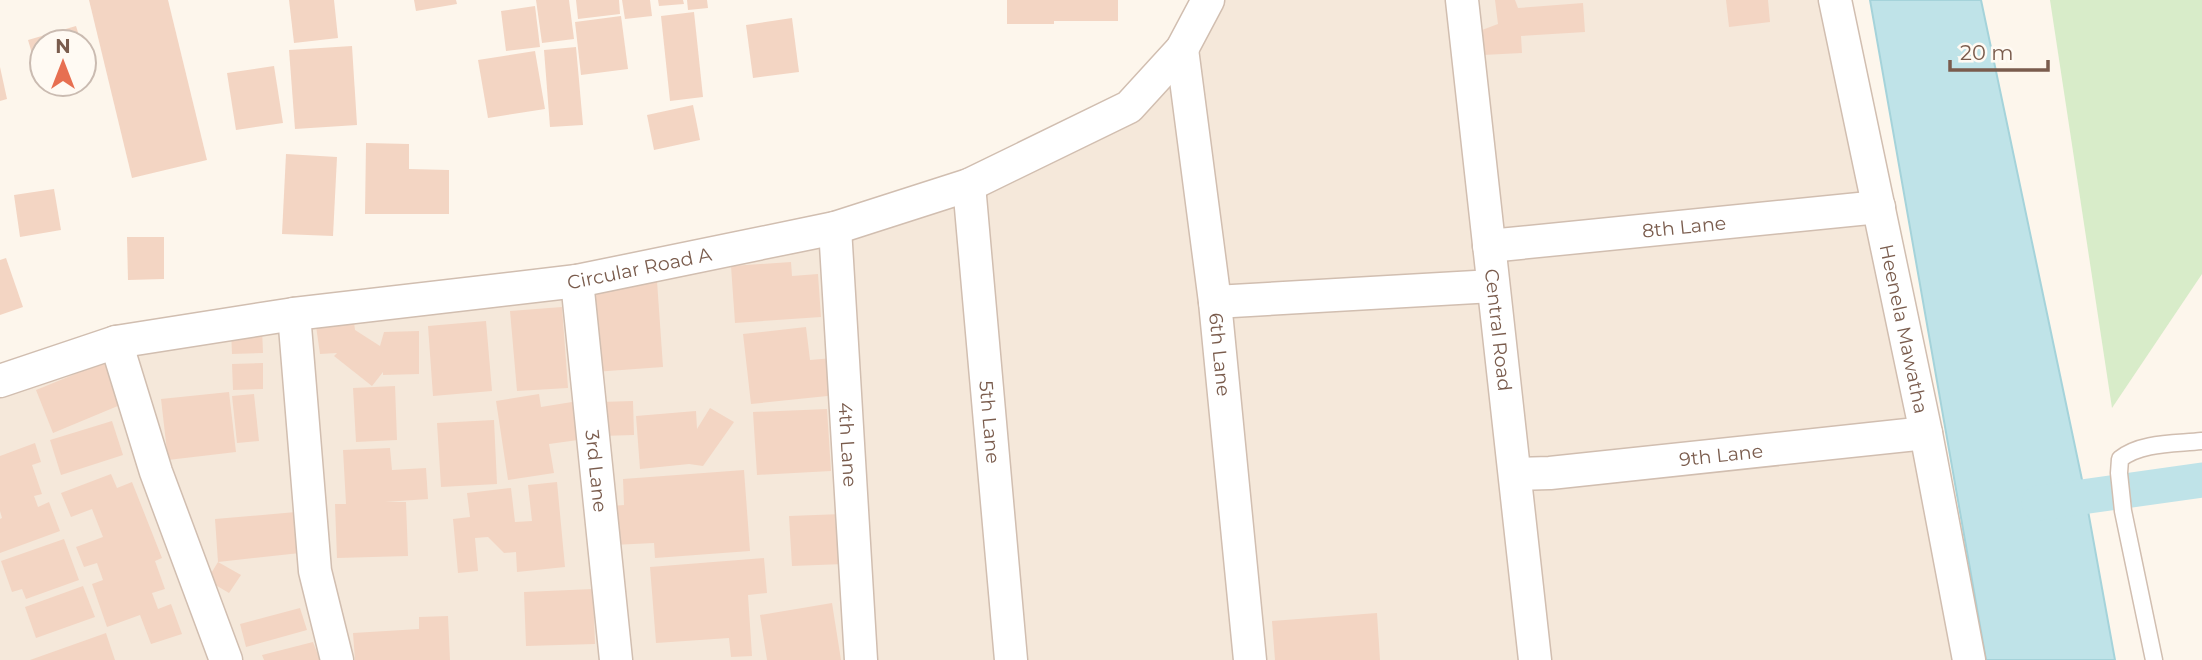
<svg xmlns="http://www.w3.org/2000/svg" width="2202" height="660" font-family="Montserrat,sans-serif">
<style>
.residential{fill:#f5e8da}
.green{fill:#d8ecc9}
.water{fill:#bfe3e8;stroke:#a5d3da;stroke-width:2}
.lines{fill:none;stroke-linecap:round;stroke-linejoin:round}
.canal{stroke:#bfe3e8;stroke-width:35}
.building{fill:#f3d5c3}
.service-casing{stroke:#d1beb0;stroke-width:19}
.minor-casing{stroke:#d1beb0;stroke-width:35}
.service{stroke:#fff;stroke-width:16}
.minor{stroke:#fff;stroke-width:32}
.labels{text-anchor:middle;stroke-width:6;stroke-linejoin:round;paint-order:stroke}
.street-label{font-size:19px;fill:#7a5c4d;stroke:#fffaf3}
</style>
<rect width="100%" height="100%" fill="#fdf6ec"/>
<!-- residential -->
<polygon class="residential" points="1208,0 1835,0 1969,660 0,660 0,384 135,340 579,275 836,214 968,176 1129,107"/>
<!-- green -->
<polygon class="green" points="2050,0 2202,0 2202,274 2112,408"/>
<!-- water -->
<polygon class="water" points="1870,0 1981,0 2085,494 2115,660 1986,660"/>
<g class="lines">
<!-- canal -->
<polyline class="canal" points="2039,503 2202,480"/>
</g>
<!-- building -->
<g class="building">
<polygon points="89,0 168,0 207,160 132,178"/>
<polygon points="289,0 334,0 338,38 294,43"/>
<polygon points="414,0 456,0 457,4 416,11"/>
<polygon points="536,0 569,0 574,39 542,43"/>
<polygon points="576,0 619,0 620,14 578,19"/>
<polygon points="622,0 650,0 652,16 625,19"/>
<polygon points="658,0 683,0 684,4 659,6"/>
<polygon points="687,0 707,0 708,8 688,10"/>
<polygon points="1007,0 1118,0 1118,21 1054,21 1054,24 1007,24"/>
<polygon points="1495,0 1515,0 1518,8 1583,3 1585,32 1521,36 1522,53 1483,55 1482,30 1498,24"/>
<polygon points="1726,0 1768,0 1770,22 1729,27"/>
<polygon points="535,6 540,47 506,51 501,11"/>
<polygon points="694,12 703,97 670,101 661,16"/>
<polygon points="621,16 628,69 581,75 575,22"/>
<polygon points="792,18 799,72 753,78 746,25"/>
<polygon points="76,26 81,42 42,42 42,66 36,67 28,40"/>
<polygon points="352,46 357,125 295,129 289,50"/>
<polygon points="576,47 583,125 550,127 544,50"/>
<polygon points="535,51 545,109 488,118 478,60"/>
<polygon points="274,66 283,123 236,130 227,73"/>
<polygon points="0,67 7,99 0,101"/>
<polygon points="693,105 700,140 654,150 647,115"/>
<polygon points="366,143 409,144 409,169 449,170 449,214 365,214"/>
<polygon points="286,154 337,157 333,236 282,234"/>
<polygon points="54,189 61,230 20,237 14,195"/>
<polygon points="127,237 164,237 164,279 128,280"/>
<polygon points="6,258 23,307 0,315 0,260"/>
<polygon points="791,262 792,276 818,274 821,317 735,323 731,266"/>
<polygon points="657,281 663,367 594,372 588,286"/>
<polygon points="562,307 568,388 517,391 510,311"/>
<polygon points="486,321 492,391 433,396 428,326"/>
<polygon points="354,322 355,330 380,346 384,332 419,331 419,374 383,375 383,372 372,386 334,356 337,353 320,354 316,326"/>
<polygon points="806,327 810,360 833,358 837,395 751,404 743,334"/>
<polygon points="262,328 263,353 232,354 231,330"/>
<polygon points="107,361 125,403 53,433 36,390"/>
<polygon points="263,363 263,389 233,390 232,364"/>
<polygon points="395,386 397,440 356,442 353,388"/>
<polygon points="229,392 236,452 168,460 161,399"/>
<polygon points="254,394 259,441 237,443 232,396"/>
<polygon points="539,394 541,407 572,402 578,440 549,444 554,473 508,480 496,401"/>
<polygon points="633,401 634,435 601,436 600,402"/>
<polygon points="710,408 734,422 703,466 689,464 640,469 636,416 696,411 697,429"/>
<polygon points="827,409 831,471 757,475 753,412"/>
<polygon points="494,420 497,484 441,487 437,423"/>
<polygon points="112,421 123,455 61,475 50,440"/>
<polygon points="35,443 41,462 32,465 42,494 34,496 38,507 49,502 60,531 0,553 0,519 2,518 0,511 0,456"/>
<polygon points="390,448 392,470 426,468 428,499 385,502 406,502 408,556 337,558 335,504 346,504 343,450"/>
<polygon points="744,470 750,551 655,558 654,543 613,545 611,506 624,505 623,479"/>
<polygon points="111,474 117,488 132,482 162,558 155,561 165,589 152,593 158,609 171,604 182,634 151,644 140,615 107,627 92,584 103,580 97,563 84,567 76,547 103,537 92,509 71,517 61,493"/>
<polygon points="557,482 565,567 517,572 516,552 504,553 488,537 475,538 478,571 458,573 453,519 470,517 467,493 511,488 515,522 532,521 528,485"/>
<polygon points="296,512 300,553 218,562 215,519"/>
<polygon points="842,514 844,564 792,566 789,516"/>
<polygon points="64,539 79,580 26,599 22,589 12,592 1,561"/>
<polygon points="764,558 767,593 748,595 752,656 731,657 729,638 656,643 650,567"/>
<polygon points="218,562 241,575 229,593 207,580"/>
<polygon points="83,586 95,617 36,638 25,607"/>
<polygon points="593,589 595,644 526,646 524,592"/>
<polygon points="832,603 841,660 767,660 760,615"/>
<polygon points="300,608 307,630 246,647 240,624"/>
<polygon points="1377,613 1380,660 1275,660 1272,621"/>
<polygon points="448,616 450,660 355,660 353,633 419,629 419,617"/>
<polygon points="106,633 115,660 30,660"/>
<polygon points="313,642 320,660 264,660 262,655"/>
</g>
<g class="lines">
<defs>
<path id="service" d="M 2154,660 L 2123,511 L 2119,473 L 2120,459 C 2141,442 2176,444 2202,441"/>
<g id="minor">
<path id="s1" d="M 1462,0 L 1535,660"/>
<path id="s2" d="M 1835,0 L 1926,433 L 1969,660"/>
<path id="s3" d="M 1182,49 L 1215,302 L 1250,660"/>
<path id="s4" d="M 969,185 L 1011,660"/>
<path id="s5" d="M 835,228 L 861,660"/>
<path id="s6" d="M 1489,246 L 1879,207"/>
<path id="s7" d="M 577,281 L 616,660"/>
<polyline points="1215,302 1493,286"/>
<polyline points="294,314 315,571 337,660"/>
<polyline points="116,342 156,472 226,660"/>
<path id="s8" d="M 0,381 L 116,342 L 294,314 L 577,281 L 835,228 L 969,185 L 1129,107 L 1182,49 L 1208,0"/>
<path id="s9" d="M 1516,474 L 1550,473 L 1926,433"/>
</g>
</defs>
<!-- service casing -->
<use href="#service" class="service-casing"/>
<!-- minor casing -->
<use href="#minor" class="minor-casing"/>
<!-- service -->
<use href="#service" class="service"/>
<!-- minor -->
<use href="#minor" class="minor"/>
</g>
<g class="labels">
<!-- street labels -->
<g class="street-label">
<text dy="7" stroke="none"><textPath href="#s6" startOffset="196">8th Lane</textPath></text>
<text dy="7" stroke="none"><textPath href="#s8" startOffset="651">Circular Road A</textPath></text>
<text dy="7" stroke="none"><textPath href="#s1" startOffset="332">Central Road</textPath></text>
<text dy="7" stroke="none"><textPath href="#s2" startOffset="336">Heenela Mawatha</textPath></text>
<text dy="7" stroke="none"><textPath href="#s3" startOffset="308">6th Lane</textPath></text>
<text dy="7" stroke="none"><textPath href="#s4" startOffset="238">5th Lane</textPath></text>
<text dy="7" stroke="none"><textPath href="#s5" startOffset="217">4th Lane</textPath></text>
<text dy="7" stroke="none"><textPath href="#s9" startOffset="206">9th Lane</textPath></text>
<text dy="7" stroke="none"><textPath href="#s7" startOffset="191">3rd Lane</textPath></text>
</g>
</g>
<!-- north arrow -->
<g transform="translate(63 63)"><circle r="33" fill="#fffaf3" stroke="#cabbb1" stroke-width="2"/>
<path d="M0-5L12 26L0 18L-12 26Z" fill="#e76f51"/>
<text y="-10" font-size="19" font-weight="bold" text-anchor="middle" fill="#7a5c4d">N</text>
</g>
<!-- scale -->
<path d="M1950 60v10h98v-10" fill="none" stroke="#7a5c4d" stroke-width="3.5"/>
<text x="1960" y="60" font-size="21" fill="#7a5c4d" stroke="#fffaf3" stroke-width="5" paint-order="stroke">20 m</text>
</svg>
